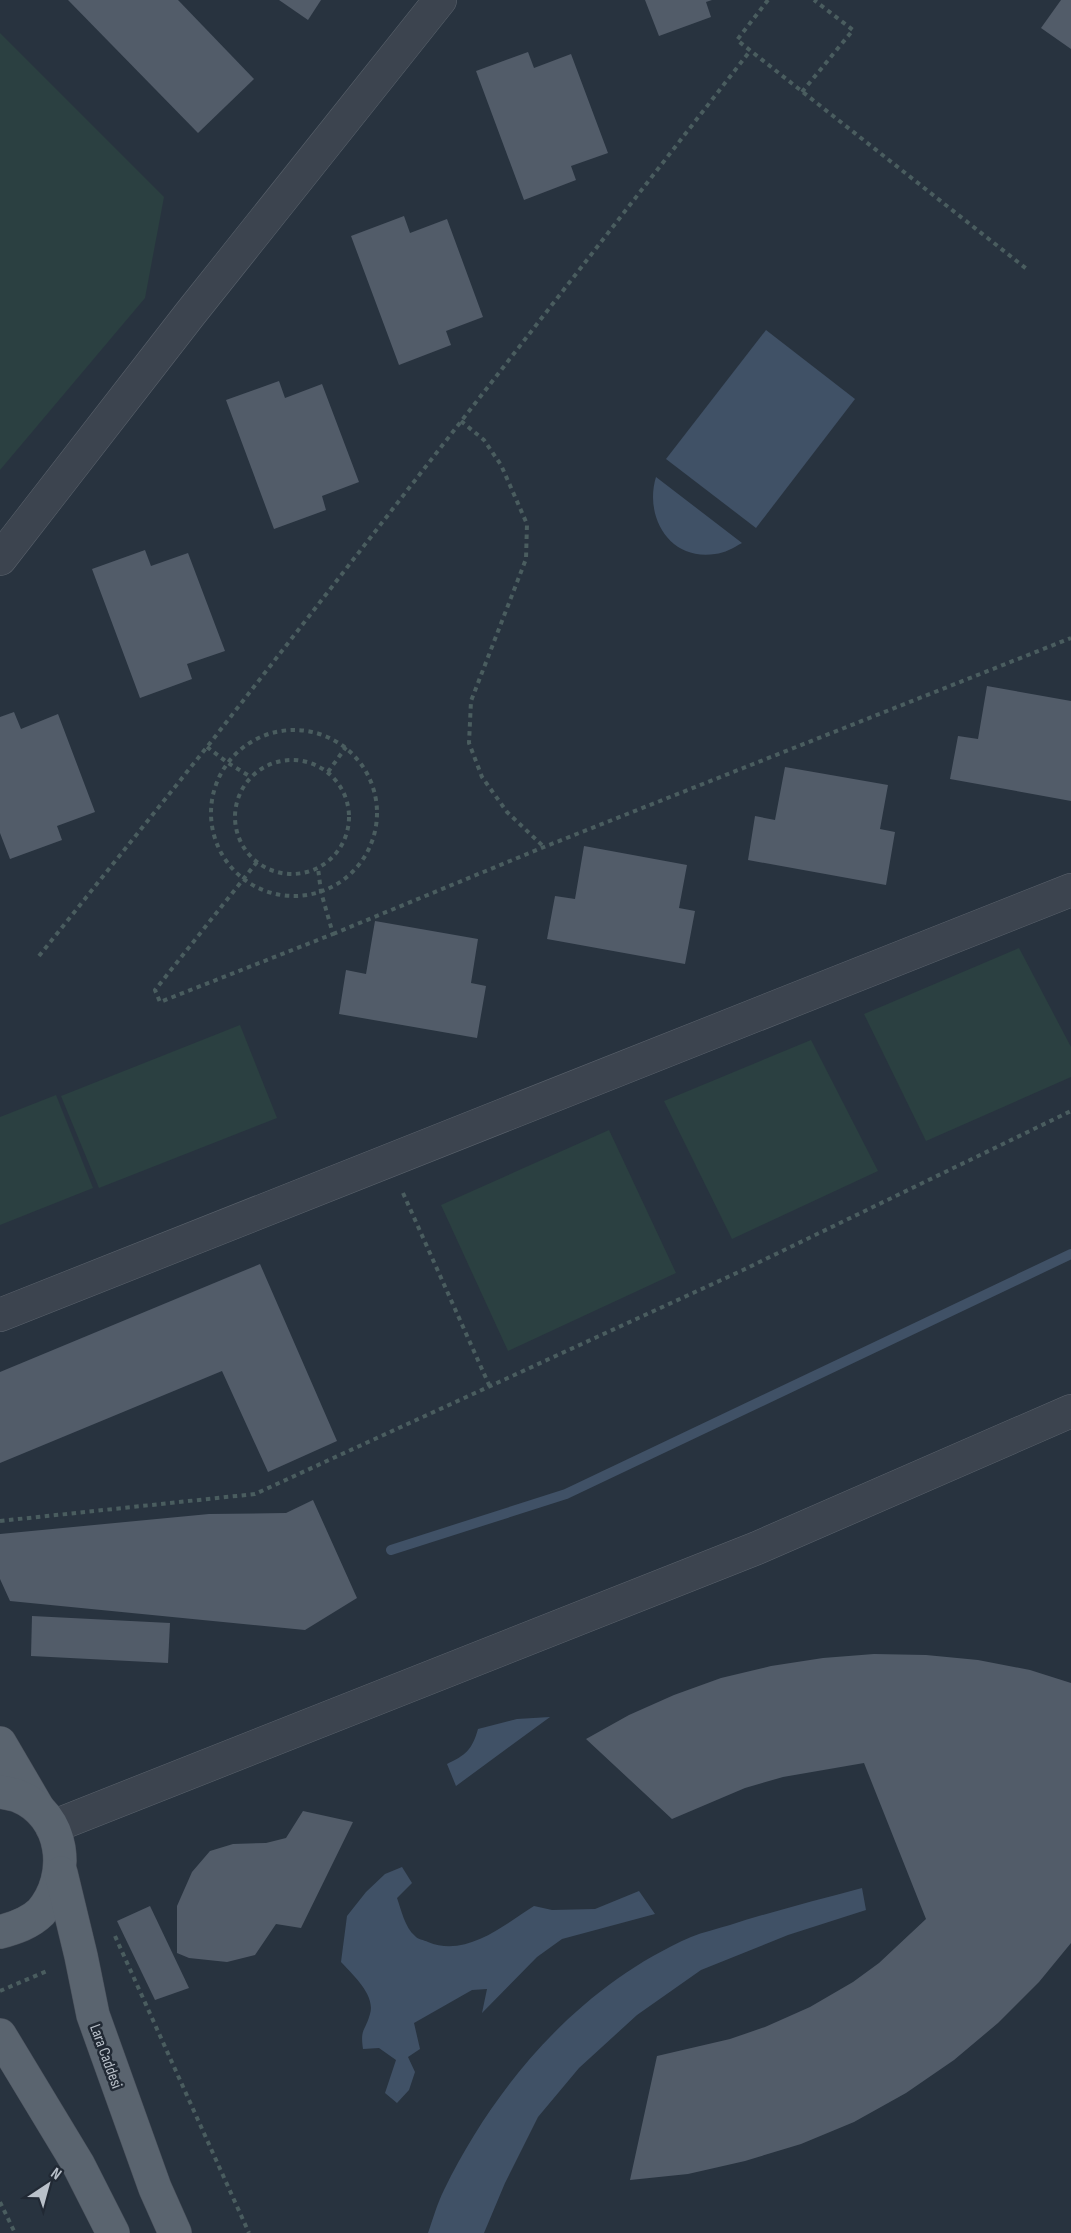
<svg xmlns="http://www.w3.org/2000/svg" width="1071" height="2233" font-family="'Sofia Sans Condensed',sans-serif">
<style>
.green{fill:#2b4041}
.water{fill:#405166}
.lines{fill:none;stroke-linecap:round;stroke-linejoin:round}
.stream{stroke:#405166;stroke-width:10}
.building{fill:#525c69}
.minor-casing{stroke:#5a626c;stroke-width:34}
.major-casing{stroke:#49505b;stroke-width:34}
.path{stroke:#4a5d5f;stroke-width:4;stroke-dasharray:4.5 4.5;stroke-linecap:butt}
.minor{stroke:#3c444f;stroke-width:33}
.major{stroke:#5a646f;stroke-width:33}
.labels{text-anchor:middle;stroke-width:5;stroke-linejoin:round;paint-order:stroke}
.street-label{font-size:16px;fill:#b9c0c9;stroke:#212934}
</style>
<rect width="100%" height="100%" fill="#28333f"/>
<!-- green -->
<g class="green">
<polygon points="0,33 164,197 145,298 0,470"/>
<polygon points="1019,948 1071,1047 1071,1077 926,1141 864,1014"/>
<polygon points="240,1025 277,1118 99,1188 61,1096"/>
<polygon points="811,1040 878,1171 732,1239 664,1101"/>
<polygon points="56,1095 93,1188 0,1225 0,1117"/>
<polygon points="609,1130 676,1273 508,1351 441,1205"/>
</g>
<!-- water -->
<g class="water">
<polygon points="766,330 855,399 756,528 666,459"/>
<path d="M 656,477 L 742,543 C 733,548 725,553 715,554 C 669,561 644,516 656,477 Z"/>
<path d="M 550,1717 L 456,1786 L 447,1764 C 466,1755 472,1750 478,1729 L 517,1719 Z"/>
<path d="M 402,1867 L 412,1883 L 397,1898 C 401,1909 405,1928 415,1936 C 417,1939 424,1940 428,1942 C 466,1958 504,1925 534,1906 L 552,1910 L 595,1909 L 639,1891 L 655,1914 L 562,1939 L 537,1957 L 482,2013 L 487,1989 L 472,1990 L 414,2023 L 420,2049 L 408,2057 L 415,2072 L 409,2090 L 397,2103 L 385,2093 L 396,2060 L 379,2048 L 363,2049 C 360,2028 365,2032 370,2014 C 376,1995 352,1974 341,1962 L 347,1916 L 366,1892 L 385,1874 Z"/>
<path d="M 862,1888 L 866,1910 L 788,1935 L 701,1970 L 637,2015 L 579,2068 L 538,2117 L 505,2183 L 484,2233 L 428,2233 C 433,2219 437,2204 444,2190 C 496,2083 581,1985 691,1937 C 703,1932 717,1929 730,1925 C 773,1911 818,1900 862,1888 Z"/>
</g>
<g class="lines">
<!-- stream -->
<polyline class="stream" points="391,1550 566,1494 1071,1254"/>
</g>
<!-- building -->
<g class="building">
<polygon points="68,0 178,0 254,79 198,133"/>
<polygon points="279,0 321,0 308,20"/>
<polygon points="645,0 712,0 706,2 711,17 659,36"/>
<polygon points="1061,0 1071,0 1071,49 1041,28"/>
<polygon points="528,52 534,68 571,54 608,153 571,166 576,180 524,200 476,71"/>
<polygon points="404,216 410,233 447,219 483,317 446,331 451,345 399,365 351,236"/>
<polygon points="279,381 285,398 322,384 359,482 322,496 326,510 274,529 226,400"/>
<polygon points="145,550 151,566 188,553 225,651 187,664 192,679 140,698 92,569"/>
<polygon points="987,686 1071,701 1071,801 950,779 958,736 978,739"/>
<polygon points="14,712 21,729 58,714 95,812 57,826 62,840 10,859 0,833 0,717"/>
<polygon points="785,767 888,785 880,829 895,832 886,885 748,860 755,816 775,820"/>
<polygon points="584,846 687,865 679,908 695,911 685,964 547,939 555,896 575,899"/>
<polygon points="375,921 478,939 471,983 486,986 477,1038 339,1014 346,970 366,974"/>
<polygon points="260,1264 337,1441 268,1472 222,1371 0,1463 0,1372"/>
<polygon points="313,1500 357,1598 305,1630 10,1601 0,1579 0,1534 209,1514 286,1513"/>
<polygon points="32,1616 170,1623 168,1663 31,1656"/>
<polygon points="874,1654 926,1655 978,1660 1030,1670 1071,1683 1071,1943 1039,1982 998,2023 954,2060 906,2093 854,2122 801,2144 745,2161 688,2174 630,2180 657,2056 730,2039 765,2027 810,2007 853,1982 879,1963 926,1919 864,1763 783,1777 745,1788 672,1819 586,1739 629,1715 674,1695 721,1678 771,1666 823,1658"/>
<polygon points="303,1811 353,1822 301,1928 276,1924 255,1955 227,1962 189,1958 177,1953 177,1906 192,1872 210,1851 233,1844 266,1843 286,1838"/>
<polygon points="150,1906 189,1988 155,2000 117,1921"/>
</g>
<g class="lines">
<defs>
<g id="minor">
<polyline points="0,559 190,314 440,0"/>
<polyline points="0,1315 1071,890"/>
<polyline points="52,1827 757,1548 1071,1411"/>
</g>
<g id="major">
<polyline points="0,1743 38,1808"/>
<path d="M 0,1792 C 6,1793 13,1794 18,1796 C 65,1815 72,1876 41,1912 C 30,1923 15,1928 0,1932"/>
<polyline points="61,1873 81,1956 93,2015 155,2188 175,2233"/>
<polyline points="0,2035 78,2164 113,2233"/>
</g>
</defs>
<!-- minor casing -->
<use href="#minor" class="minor-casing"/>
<!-- major casing -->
<use href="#major" class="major-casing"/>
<!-- path -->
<g class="path">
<polyline points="768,0 737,40 1028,270"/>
<polyline points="802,92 853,30 814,0"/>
<polyline points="461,421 484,440 501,465 527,524 526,559 471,701 469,743 482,777 507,812 544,847"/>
<circle cx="294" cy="813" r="83"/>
<polyline points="207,747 228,763 251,777"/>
<circle cx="292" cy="817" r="57"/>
<polyline points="328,772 346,747"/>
<polyline points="257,862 155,990 160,1002 333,934 321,892 318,868"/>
<polyline points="333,934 544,847 1071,638"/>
<polyline points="39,956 207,747 750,51"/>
<polyline points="403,1193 490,1387"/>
<polyline points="0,1521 255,1494 743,1270 1071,1111"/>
<polyline points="115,1936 249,2233"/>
<polyline points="0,1991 47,1971"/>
<polyline points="0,2202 15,2233"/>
</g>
<!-- minor -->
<use href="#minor" class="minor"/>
<!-- major -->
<use href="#major" class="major"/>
</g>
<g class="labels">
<!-- street labels -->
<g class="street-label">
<text transform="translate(107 2056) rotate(70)" y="6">Lara Caddesi</text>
</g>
</g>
<!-- north arrow -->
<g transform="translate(48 2185) rotate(36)" stroke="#212934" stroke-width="4.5" paint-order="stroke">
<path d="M0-4.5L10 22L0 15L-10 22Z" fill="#b9c0c9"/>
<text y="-9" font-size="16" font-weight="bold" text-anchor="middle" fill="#b9c0c9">N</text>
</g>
</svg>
